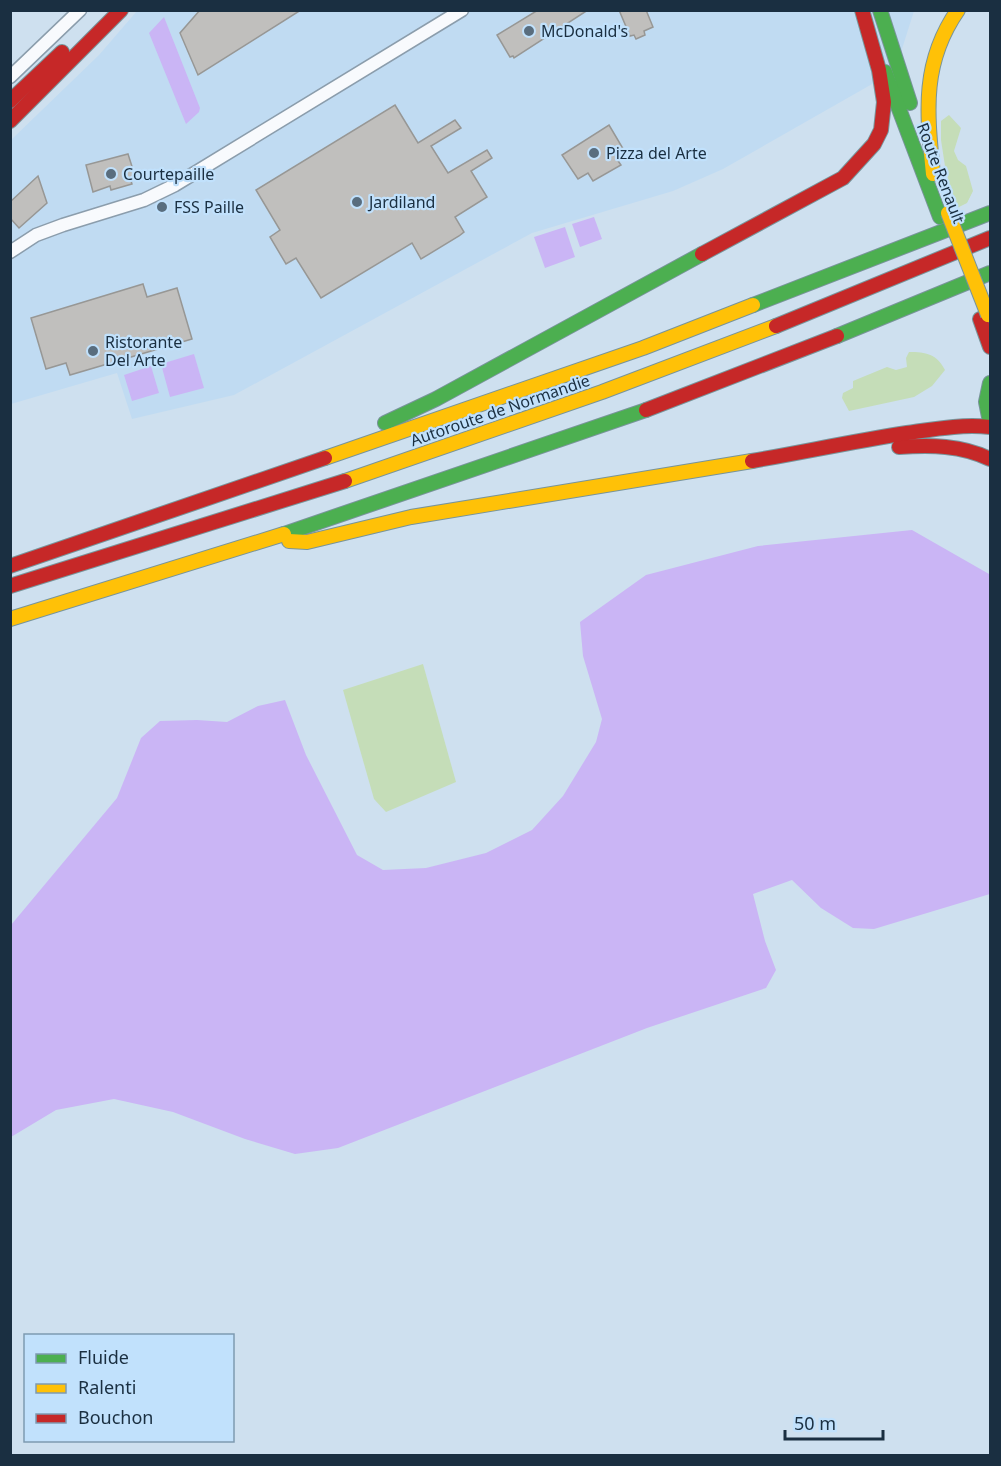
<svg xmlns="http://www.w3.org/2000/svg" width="1001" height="1466" font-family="'Noto Sans',sans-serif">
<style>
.built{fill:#c0dbf2}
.green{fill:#c5ddb8}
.water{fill:#cab5f5}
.building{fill:#c0bfbd;stroke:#979795;stroke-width:1.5}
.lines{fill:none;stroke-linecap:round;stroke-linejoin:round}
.street-casing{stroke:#8b9dac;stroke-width:15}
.fast-casing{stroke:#78949a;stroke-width:16}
.slow-casing{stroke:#78949a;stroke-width:16}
.jam-casing{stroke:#78949a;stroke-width:16}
.street{stroke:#f8fafd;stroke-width:12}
.fast{stroke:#4caf50;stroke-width:14}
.slow{stroke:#ffc107;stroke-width:14}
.jam{stroke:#c62828;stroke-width:14}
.slow-bridge-casing{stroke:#78949a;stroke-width:16;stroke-linecap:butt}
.slow-bridge{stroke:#ffc107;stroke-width:14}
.poi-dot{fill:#596d7e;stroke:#c1e1fc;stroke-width:2}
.labels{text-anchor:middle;stroke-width:4.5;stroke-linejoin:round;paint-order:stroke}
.poi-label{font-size:16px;fill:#1a2f41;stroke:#c1e1fc;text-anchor:start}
.street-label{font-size:16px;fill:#1a2f41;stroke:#c1e1fc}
</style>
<rect width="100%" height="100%" fill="#cee0ef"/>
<!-- built -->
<polygon class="built" points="137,11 914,11 895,71 723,169 673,191 532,233 234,395 132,419 117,373 11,404 11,140 99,55"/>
<!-- green -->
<g class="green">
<polygon points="949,115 961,128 954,151 958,160 966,166 973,191 967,203 955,209 945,166 941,140 941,121"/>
<path d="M 909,352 C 926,352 937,354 945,370 L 932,386 L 914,397 L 849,411 L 842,398 L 843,393 L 853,388 L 853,381 L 887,367 L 896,370 L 907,367 L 906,358 Z"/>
<polygon points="423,664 456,782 386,812 374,799 343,690"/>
</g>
<!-- water -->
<g class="water">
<polygon points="164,17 200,108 199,112 186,124 149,33"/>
<polygon points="594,217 602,239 580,247 572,224"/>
<polygon points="565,227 575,257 545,268 534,237"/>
<polygon points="194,354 204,388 170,397 161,364"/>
<polygon points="151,366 159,393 132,401 124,375"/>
<polygon points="912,530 989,574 990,579 990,894 874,929 853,928 821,908 792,880 753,894 765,941 776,970 766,988 647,1028 338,1148 295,1154 245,1139 173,1112 114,1099 56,1110 11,1137 11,925 117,798 141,738 160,721 197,720 227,722 258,706 285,700 306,755 357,855 383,870 426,868 486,853 532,830 563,796 596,742 602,719 583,656 580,622 646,575 758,546"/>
</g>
<!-- building -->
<g class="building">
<polygon points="200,10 301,10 198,75 180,33"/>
<polygon points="538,10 588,10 514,58 513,56 510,57 497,35"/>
<polygon points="619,10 646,10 653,27 644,31 645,35 636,39 634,35 630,36"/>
<polygon points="395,105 418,143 455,120 461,128 431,146 448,173 487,150 492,158 471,171 487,197 455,217 464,232 459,236 421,259 412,243 321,298 296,258 286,264 270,237 280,230 256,190"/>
<polygon points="609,125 625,152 616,158 621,165 593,181 588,173 578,179 562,155"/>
<polygon points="128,154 136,179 131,181 132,184 111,190 110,186 93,192 86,165"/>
<polygon points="38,176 47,203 19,228 10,218 10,202"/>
<polygon points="143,284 147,297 177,288 192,339 70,375 66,363 46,369 31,318"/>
</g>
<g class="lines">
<defs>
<g id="street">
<polyline points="10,77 80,10"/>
<polyline points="10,252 36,235 63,225 144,200 175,185 462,10"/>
</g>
<g id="fast">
<polyline points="880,10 910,103"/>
<polyline points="885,72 940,217"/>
<polyline points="753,305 990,213"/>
<polyline points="837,336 990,273"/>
<polyline points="990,383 986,402 990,422"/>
<polyline points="385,423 436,399 702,254"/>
<polyline points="284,534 646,410"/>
</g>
<g id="slow">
<path d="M 933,174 C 927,113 921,63 958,10"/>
<polyline points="325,458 643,348 753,305"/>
<polyline points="345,481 602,392 776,326"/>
<polyline points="289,541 307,542 411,517 752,461"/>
<polyline points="10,619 284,534"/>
</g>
<g id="jam">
<polyline points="10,101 62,52"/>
<polyline points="10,121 121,10"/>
<polyline points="702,254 843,178 874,144 881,130 884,102 879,70 862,10"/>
<polyline points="980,319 990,347"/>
<polyline points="776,326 990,238"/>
<polyline points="646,410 837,336"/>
<path d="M 899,447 C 931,445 961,445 990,459"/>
<path d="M 752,461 C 804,452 855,441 907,433 C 935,429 962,424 990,427"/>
<polyline points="10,566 325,458"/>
<polyline points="10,586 345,481"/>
</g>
</defs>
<!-- street casing -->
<use href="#street" class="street-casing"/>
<!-- fast casing -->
<use href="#fast" class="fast-casing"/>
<!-- slow casing -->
<use href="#slow" class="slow-casing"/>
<!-- jam casing -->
<use href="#jam" class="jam-casing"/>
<!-- street -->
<use href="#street" class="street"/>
<!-- fast -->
<use href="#fast" class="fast"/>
<!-- slow -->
<use href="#slow" class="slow"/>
<!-- jam -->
<use href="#jam" class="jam"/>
<defs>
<polyline id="slow-bridge" points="948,213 988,315"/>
</defs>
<!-- slow-bridge casing -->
<use href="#slow-bridge" class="slow-bridge-casing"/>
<!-- slow-bridge -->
<use href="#slow-bridge" class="slow-bridge"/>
</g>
<!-- markers -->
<g class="poi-dot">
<circle cx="529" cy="31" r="6"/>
<circle cx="594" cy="153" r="6"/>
<circle cx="111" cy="174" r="6"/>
<circle cx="357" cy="202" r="6"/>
<circle cx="162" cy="207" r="6"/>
<circle cx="93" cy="351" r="6"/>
</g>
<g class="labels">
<!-- poi labels -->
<g class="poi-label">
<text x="541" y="37">McDonald's</text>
<text x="606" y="159">Pizza del Arte</text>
<text x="123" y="180">Courtepaille</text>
<text x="369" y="208">Jardiland</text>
<text x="174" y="213">FSS Paille</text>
<text x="105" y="348">Ristorante<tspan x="105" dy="18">Del Arte</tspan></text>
</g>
<!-- street labels -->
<g class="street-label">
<text transform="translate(941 173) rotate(69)" y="6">Route Renault</text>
<text transform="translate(500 410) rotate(-19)" y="6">Autoroute de Normandie</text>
</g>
</g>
<!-- border -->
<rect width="1001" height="1466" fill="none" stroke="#1a2f41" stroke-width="24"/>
<!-- legend -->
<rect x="24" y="1334" width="210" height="108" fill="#c1e1fc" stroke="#7e9ab1" stroke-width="1.5"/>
<rect x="36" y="1354" width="30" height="9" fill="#4caf50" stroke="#7e9ab1" stroke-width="1.5"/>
<text x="78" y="1364" font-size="18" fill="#1a2f41">Fluide</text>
<rect x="36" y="1384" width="30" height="9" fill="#ffc107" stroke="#7e9ab1" stroke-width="1.5"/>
<text x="78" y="1394" font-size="18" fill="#1a2f41">Ralenti</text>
<rect x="36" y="1414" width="30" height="9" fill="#c62828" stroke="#7e9ab1" stroke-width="1.5"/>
<text x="78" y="1424" font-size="18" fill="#1a2f41">Bouchon</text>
<!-- scale -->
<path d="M785 1430v9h98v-9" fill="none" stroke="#1a2f41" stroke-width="3"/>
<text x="794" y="1430" font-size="18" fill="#1a2f41" stroke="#c1e1fc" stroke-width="4.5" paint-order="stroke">50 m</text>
</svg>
